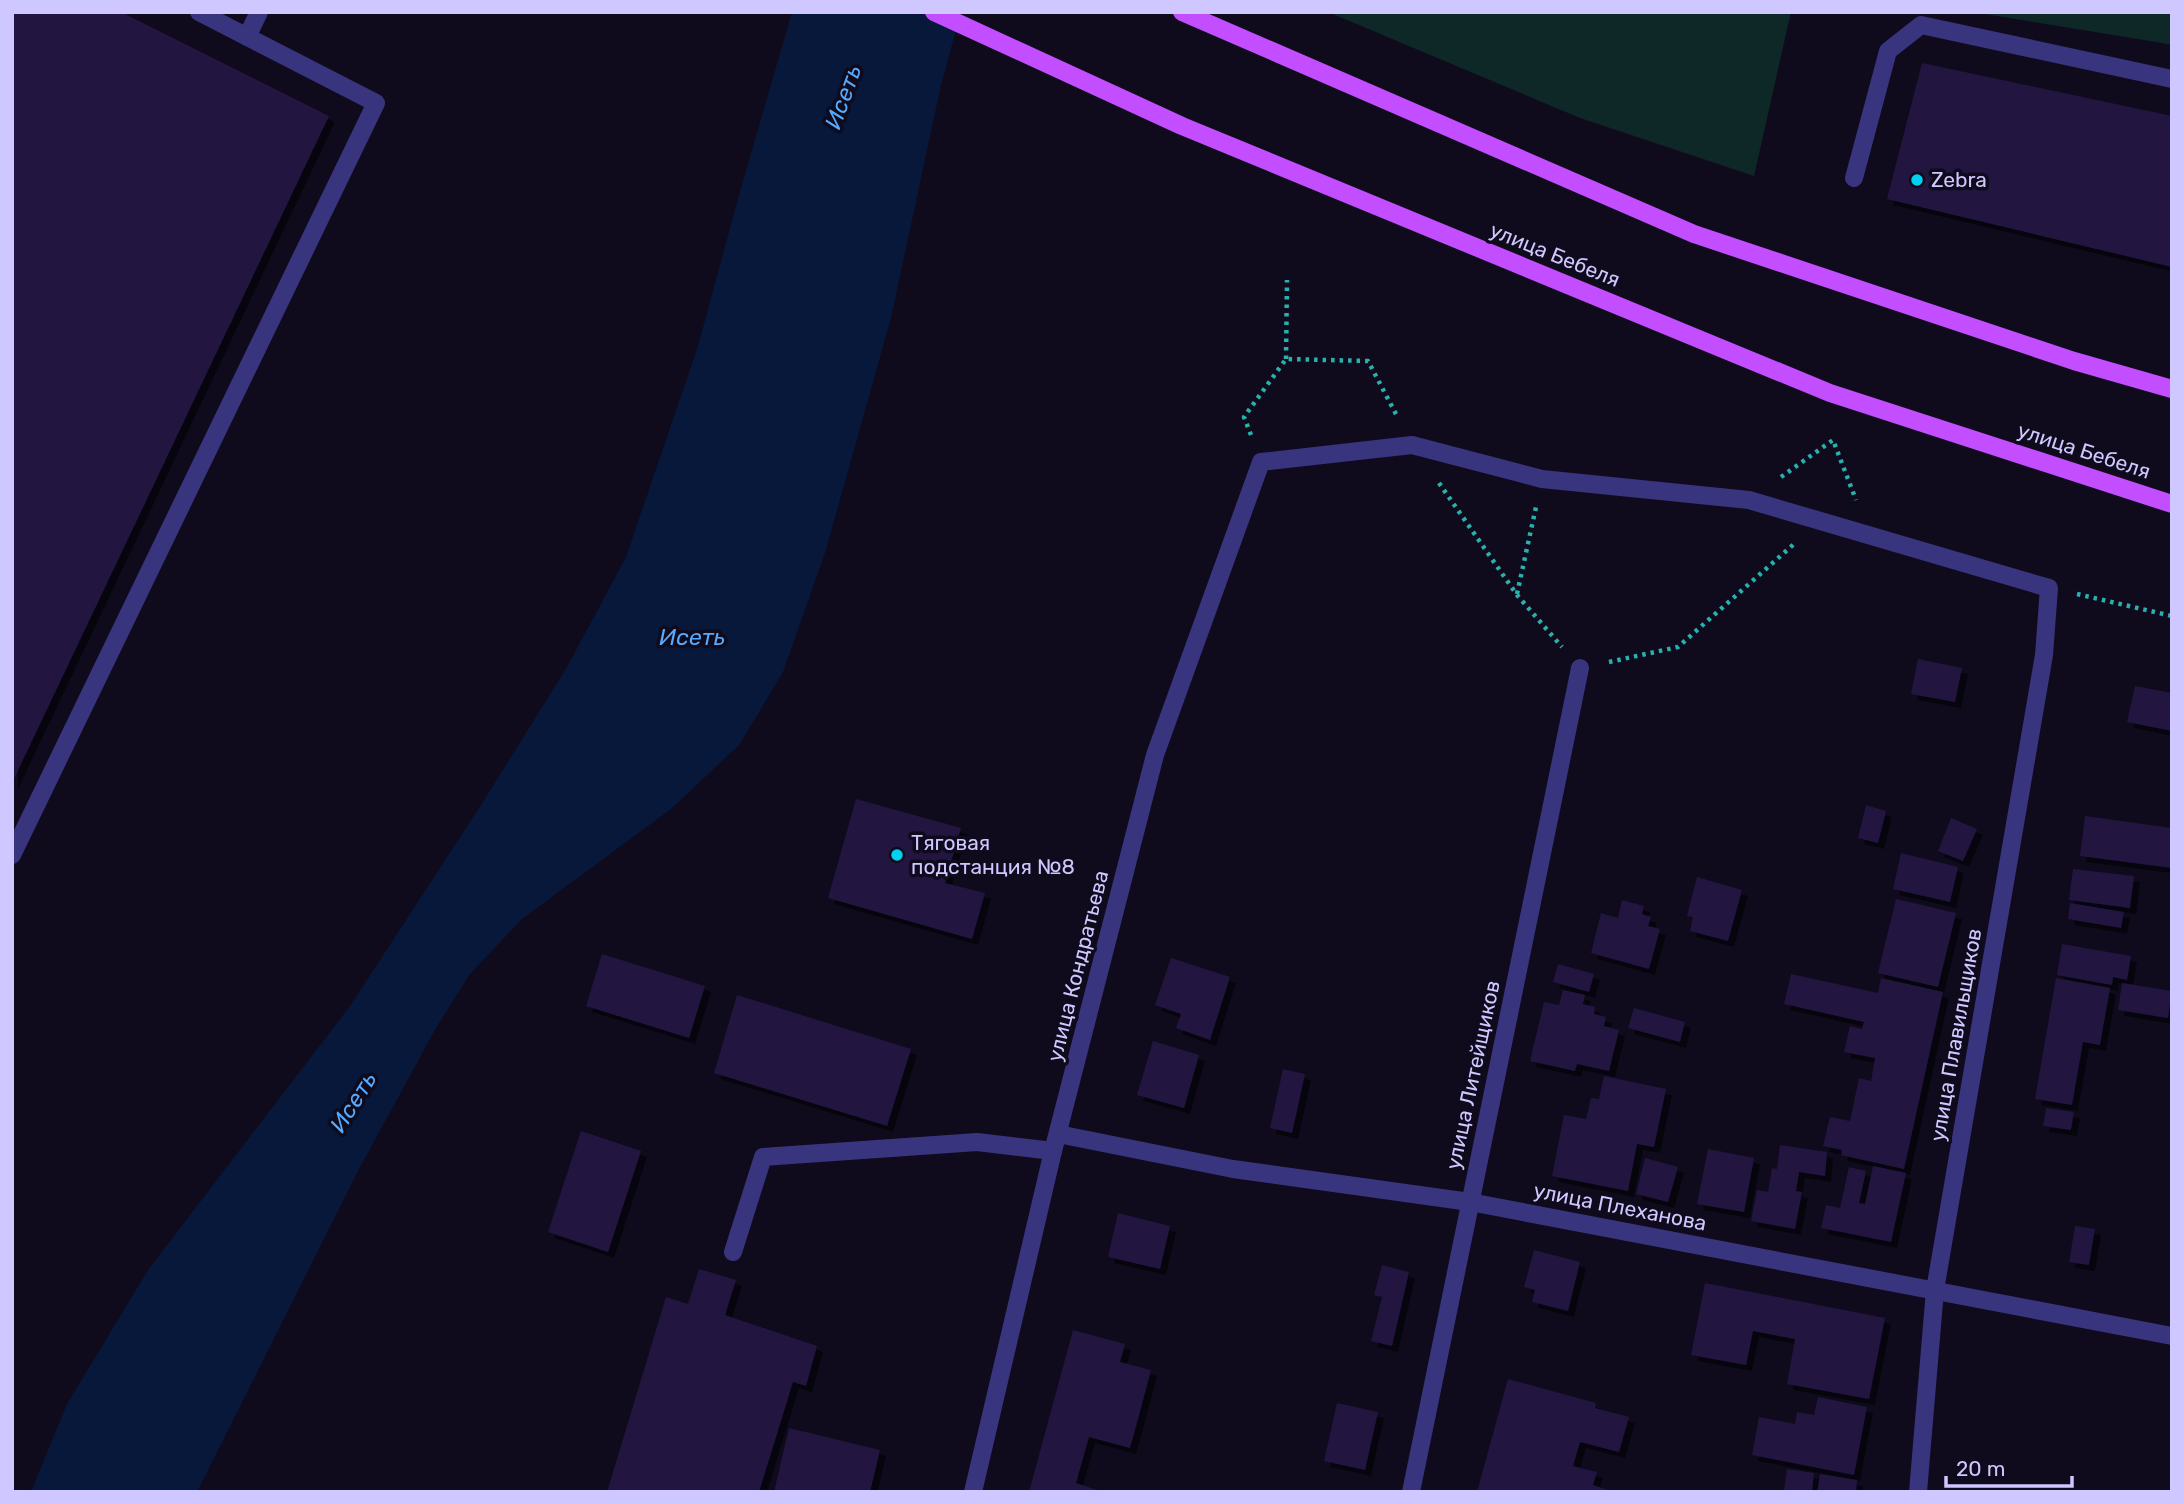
<svg xmlns="http://www.w3.org/2000/svg" width="2184" height="1504" font-family="Rubik,sans-serif">
<style>
.green{fill:#0e2727}
.water{fill:#07183a}
.building{fill:#20163f;filter:url(#shadow)}
.lines{fill:none;stroke-linecap:round;stroke-linejoin:round}
.path{stroke:#29b1ae;stroke-width:4.5;stroke-dasharray:3.5 5;stroke-linecap:butt}
.lane{stroke:#39347e;stroke-width:18}
.street{stroke:#39347e;stroke-width:18}
.primary{stroke:#c34eff;stroke-width:18}
.poi-dot{fill:#00d1f2;stroke:#0f0b1d;stroke-width:2.5}
.labels{text-anchor:middle;stroke-width:7;stroke-linejoin:round;paint-order:stroke}
.poi-label{font-size:21px;fill:#cfc7ff;stroke:#0f0b1d;text-anchor:start}
.street-label{font-size:21px;fill:#cfc7ff;stroke:#0f0b1d}
.water-label{font-size:23px;font-style:italic;fill:#5af;stroke:#0f0b1d}
</style>
<defs>
<filter id="shadow"><feDropShadow dx="6" dy="6" stdDeviation="0" flood-color="#0009"/></filter>
</defs>
<rect width="100%" height="100%" fill="#0f0b1d"/>
<!-- green -->
<g class="green">
<polygon points="1328,12 1791,12 1754,176 1580,118"/>
<polygon points="1972,12 2172,12 2172,45 2156,42"/>
</g>
<!-- water -->
<polygon class="water" points="792,12 961,12 941,85 891,318 825,553 783,672 740,744 671,809 522,919 470,974 436,1028 359,1169 197,1492 31,1492 67,1404 148,1270 350,1006 481,805 567,667 626,557 698,346 739,195"/>
<!-- building -->
<g class="building">
<polygon points="12,12 121,12 329,116 12,783"/>
<polygon points="1922,63 2172,116 2172,267 1887,199"/>
<polygon points="1918,659 1962,668 1955,702 1911,694"/>
<polygon points="2135,686 2172,693 2172,731 2127,722"/>
<polygon points="856,799 961,828 945,883 985,893 972,939 828,898"/>
<polygon points="1866,805 1886,811 1878,843 1858,838"/>
<polygon points="2085,816 2172,828 2172,868 2080,856"/>
<polygon points="1951,818 1977,829 1963,861 1938,851"/>
<polygon points="1901,853 1958,867 1950,902 1893,889"/>
<polygon points="2073,869 2134,876 2130,908 2069,900"/>
<polygon points="1697,877 1742,890 1728,941 1690,931 1693,917 1687,916"/>
<polygon points="1896,899 1956,913 1938,987 1878,973"/>
<polygon points="1622,900 1644,906 1642,914 1651,917 1648,926 1660,929 1649,969 1591,953 1601,913 1618,918"/>
<polygon points="2070,903 2124,912 2121,928 2068,919"/>
<polygon points="2062,944 2131,956 2127,980 2113,977 2112,985 2057,975"/>
<polygon points="602,954 705,986 689,1038 586,1006"/>
<polygon points="1171,958 1230,977 1210,1040 1176,1028 1181,1014 1155,1005"/>
<polygon points="1558,964 1594,974 1589,992 1553,982"/>
<polygon points="1791,974 1878,993 1881,978 1943,992 1904,1169 1841,1155 1842,1150 1823,1146 1830,1117 1850,1121 1859,1078 1871,1081 1875,1058 1844,1052 1850,1026 1862,1029 1864,1022 1784,1004"/>
<polygon points="2056,978 2110,988 2100,1045 2083,1042 2072,1105 2035,1099"/>
<polygon points="2122,983 2172,991 2168,1018 2118,1010"/>
<polygon points="1563,990 1585,995 1583,1004 1595,1007 1594,1014 1606,1017 1604,1026 1619,1030 1609,1071 1577,1064 1575,1071 1530,1061 1544,1002 1559,1005"/>
<polygon points="737,995 911,1049 887,1126 714,1073"/>
<polygon points="1634,1008 1685,1022 1680,1042 1628,1028"/>
<polygon points="1153,1041 1199,1055 1184,1108 1137,1095"/>
<polygon points="1283,1069 1305,1074 1292,1133 1270,1128"/>
<polygon points="1604,1076 1666,1089 1654,1147 1637,1144 1628,1191 1552,1176 1564,1115 1586,1119 1591,1098 1599,1099"/>
<polygon points="2046,1108 2074,1112 2071,1130 2043,1126"/>
<polygon points="581,1131 641,1151 608,1252 548,1232"/>
<polygon points="1780,1145 1827,1152 1825,1176 1799,1172 1796,1191 1802,1192 1795,1229 1751,1221 1757,1190 1768,1192 1772,1168 1777,1169"/>
<polygon points="1708,1149 1754,1158 1744,1212 1697,1204"/>
<polygon points="1645,1158 1678,1167 1668,1202 1636,1194"/>
<polygon points="1873,1166 1906,1173 1891,1242 1821,1228 1826,1205 1840,1208 1849,1167 1866,1171 1859,1203 1865,1204"/>
<polygon points="1118,1213 1170,1226 1160,1269 1108,1257"/>
<polygon points="2075,1226 2095,1229 2089,1265 2069,1262"/>
<polygon points="1534,1250 1580,1262 1568,1311 1532,1302 1535,1290 1524,1287"/>
<polygon points="1382,1265 1409,1272 1392,1346 1371,1341 1382,1297 1374,1295"/>
<polygon points="699,1269 736,1280 725,1315 817,1346 806,1386 793,1382 759,1492 607,1492 666,1297 688,1304"/>
<polygon points="1705,1283 1885,1318 1869,1399 1787,1384 1795,1339 1753,1331 1746,1365 1691,1355"/>
<polygon points="1073,1330 1125,1344 1120,1362 1151,1370 1138,1419 1130,1448 1089,1437 1076,1483 1103,1492 1029,1492"/>
<polygon points="1508,1379 1596,1403 1595,1408 1629,1417 1619,1452 1580,1442 1573,1466 1597,1472 1593,1485 1614,1492 1477,1492"/>
<polygon points="1818,1397 1867,1407 1854,1475 1752,1455 1759,1417 1795,1424 1797,1412 1814,1415"/>
<polygon points="1337,1403 1378,1412 1365,1470 1324,1461"/>
<polygon points="789,1428 880,1450 870,1492 774,1492"/>
<polygon points="1787,1469 1814,1473 1812,1492 1784,1490"/>
<polygon points="1820,1474 1857,1480 1856,1492 1817,1492"/>
</g>
<g class="lines">
<!-- path -->
<g class="path">
<polyline points="1286,359 1287,280"/>
<polyline points="1251,435 1244,417 1286,359 1368,361 1397,416"/>
<polyline points="1781,477 1833,440 1856,500"/>
<polyline points="1439,483 1517,595 1562,647"/>
<polyline points="1517,594 1536,507"/>
<polyline points="2077,594 2172,616"/>
<polyline points="1609,662 1678,647 1794,544"/>
</g>
<!-- lane -->
<g class="lane">
<polyline points="247,37 259,12"/>
<polyline points="1854,178 1888,51 1921,25 2172,79"/>
<polyline points="12,855 376,103 199,12"/>
<polyline points="733,1252 763,1157 977,1142 1053,1151"/>
</g>
<!-- street -->
<g class="street">
<polyline points="1058,1134 1233,1169 1470,1202 2172,1336"/>
<polyline points="973,1492 1053,1151 1155,755 1261,462 1412,445 1542,479 1749,500 2049,588 2044,655 1935,1290 1918,1492"/>
<polyline points="1411,1492 1580,668"/>
</g>
<!-- primary -->
<g class="primary">
<polyline points="934,12 1182,126 1830,393 2172,504"/>
<polyline points="1182,12 1694,234 2074,361 2172,389"/>
</g>
</g>
<!-- markers -->
<g class="poi-dot">
<circle cx="1917" cy="180" r="7"/>
<circle cx="897" cy="855" r="7"/>
</g>
<g class="labels">
<!-- poi labels -->
<g class="poi-label">
<text x="1931" y="187">Zebra</text>
<text x="911" y="850">Тяговая<tspan x="911" dy="24">подстанция №8</tspan></text>
</g>
<!-- street labels -->
<g class="street-label">
<text transform="translate(1555 255) rotate(22)" y="7">улица Бебеля</text>
<text transform="translate(2084 451) rotate(18)" y="7">улица Бебеля</text>
<text transform="translate(1078 966) rotate(-76)" y="7">улица Кондратьева</text>
<text transform="translate(1956 1035) rotate(-80)" y="7">улица Плавильщиков</text>
<text transform="translate(1473 1075) rotate(-78)" y="7">улица Литейщиков</text>
<text transform="translate(1620 1207) rotate(11)" y="7">улица Плеханова</text>
</g>
<!-- water labels -->
<g class="water-label">
<text transform="translate(843 97) rotate(-70)" y="8">Исеть</text>
<text x="692" y="645">Исеть</text>
<text transform="translate(353 1102) rotate(-58)" y="8">Исеть</text>
</g>
</g>
<!-- border -->
<rect width="2184" height="1504" fill="none" stroke="#cfc7ff" stroke-width="28"/>
<!-- scale -->
<path d="M1946 1476v10h126v-10" fill="none" stroke="#cfc7ff" stroke-width="3.5"/>
<text x="1956" y="1476" font-size="21" fill="#cfc7ff" stroke="#0f0b1d" stroke-width="5" paint-order="stroke">20 m</text>
</svg>
